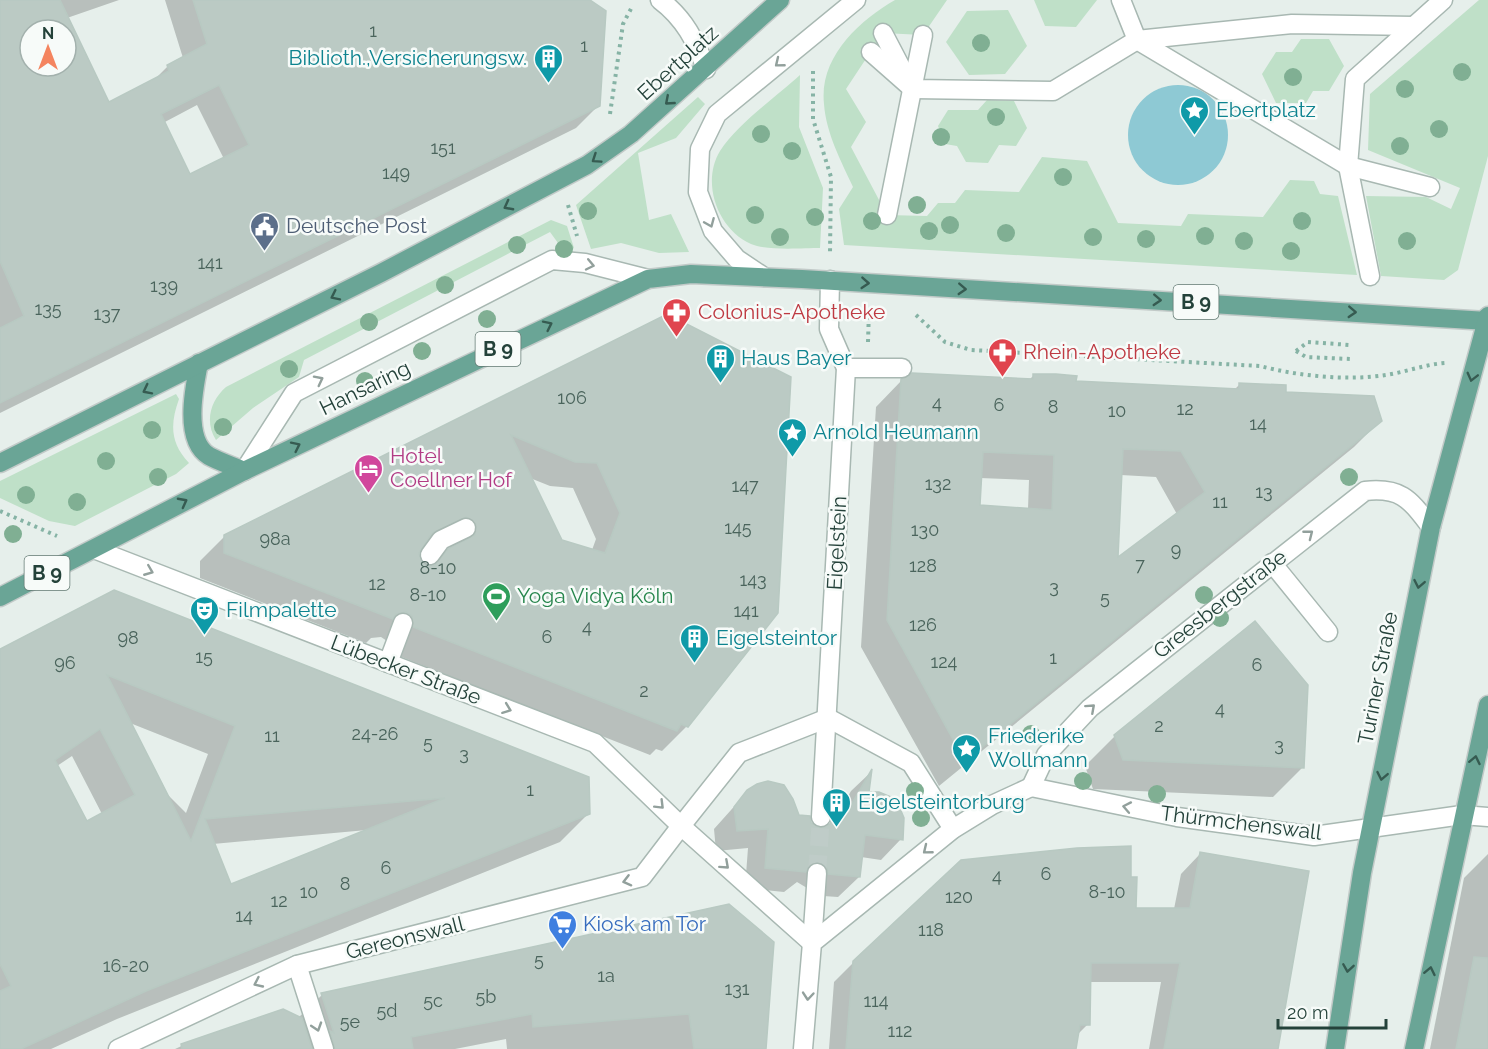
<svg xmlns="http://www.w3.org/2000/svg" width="1488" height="1049" font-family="Raleway,sans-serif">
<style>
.green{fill:#bfe0c8}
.water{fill:#8ec9d4}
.shadow{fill:#0003;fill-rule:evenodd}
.building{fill:#bbcac4;stroke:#b8c9c2;stroke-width:1.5;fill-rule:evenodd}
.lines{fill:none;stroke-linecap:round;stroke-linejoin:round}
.pedestrian-tunnel{stroke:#bfccc8;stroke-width:18;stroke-dasharray:18 9;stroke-linecap:butt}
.service-casing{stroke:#a8b8b2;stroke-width:21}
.pedestrian-casing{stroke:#a8b8b2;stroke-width:21}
.minor-casing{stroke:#a8b8b2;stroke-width:21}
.primary-casing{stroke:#c2cac8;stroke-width:21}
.path{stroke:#86b3a5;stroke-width:4;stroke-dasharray:3 4.5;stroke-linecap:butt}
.service{stroke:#fff;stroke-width:18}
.pedestrian{stroke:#fff;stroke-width:18}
.minor{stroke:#fff;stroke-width:18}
.primary{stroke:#6aa596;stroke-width:18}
.tree{fill:#80af93}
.oneway{stroke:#92a09c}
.oneway2{stroke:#365b51}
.labels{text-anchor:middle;stroke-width:5;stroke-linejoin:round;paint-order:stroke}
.number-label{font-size:18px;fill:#4a645c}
.shield{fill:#f7fbf9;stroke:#637a73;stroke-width:1.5}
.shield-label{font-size:20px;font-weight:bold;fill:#24423a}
.culture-label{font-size:21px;fill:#0d838f;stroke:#f7fbf9;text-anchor:start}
.street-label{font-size:21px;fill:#24423a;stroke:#f7fbf9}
.service-label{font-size:21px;fill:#4e5e75;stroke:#f7fbf9;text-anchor:start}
.health-label{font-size:21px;fill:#be3a42;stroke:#f7fbf9;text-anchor:start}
.hotel-label{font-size:21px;fill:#b23c85;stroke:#f7fbf9;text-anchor:start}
.leisure-label{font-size:21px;fill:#27864d;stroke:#f7fbf9;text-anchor:start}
.shop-label{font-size:21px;fill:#366cbe;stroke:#f7fbf9;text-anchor:start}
</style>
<rect width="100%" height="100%" fill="#e6efeb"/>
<!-- green -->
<g class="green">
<path d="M 895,0 L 947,0 L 923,35 L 883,33 L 846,89 L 866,122 L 851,147 L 887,215 L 927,216 L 938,203 L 955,203 L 965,190 L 1019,192 L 1042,157 L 1087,161 L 1118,223 L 1181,226 L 1188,214 L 1263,217 L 1290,180 L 1314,181 L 1320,194 L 1338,196 L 1357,275 L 844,245 L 839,209 L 853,187 C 841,161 826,133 824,104 C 819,57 859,21 895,0 Z"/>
<polygon points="1034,0 1097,0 1076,27 1045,26"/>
<polygon points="1479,0 1488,0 1488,156 1458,270 1444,280 1381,276 1366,196 1426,197 1451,209 1460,188 1368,150 1370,94"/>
<polygon points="1008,10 1027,46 1005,74 969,75 946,42 967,11"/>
<polygon points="1301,39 1329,39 1344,66 1329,91 1313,91 1306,103 1276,103 1262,74 1276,52 1292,52"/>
<path d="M 800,75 L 799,127 L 823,188 L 820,248 C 802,248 768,251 751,244 C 717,229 701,182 720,151 C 737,124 776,97 800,75 Z"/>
<polygon points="698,97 705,104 676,138 638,153 649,220 671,214 689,252 659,253 621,243 591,249 576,205"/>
<polygon points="987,100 1014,101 1027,128 1016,146 999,145 988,163 966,162 957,146 945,144 938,126 948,110 978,110"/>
<path d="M 551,220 L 567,226 L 574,248 L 569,252 L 555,250 L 558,243 L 550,232 L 304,360 L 299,377 L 253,408 L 216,440 C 204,421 211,400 226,387 Z"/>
<path d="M 176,394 L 179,399 C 170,424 170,443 189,463 L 176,474 L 75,526 L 49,521 L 0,498 L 0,481 Z"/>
</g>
<!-- water -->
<circle class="water" cx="1178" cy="135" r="50"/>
<!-- shadow -->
<g class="shadow">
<path d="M 0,0 L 119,0 L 67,18 L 108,104 L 153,81 L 168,66 L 183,58 L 165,0 L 587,0 L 599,105 L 576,128 L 0,413 ZM 30,30 L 66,30 L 66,66 L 30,66 ZM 197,105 L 224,159 L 190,176 L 163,123 Z"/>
<path d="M 667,316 L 687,726 L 662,751 L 656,749 L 650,755 L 389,652 L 387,641 L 381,637 L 371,638 L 366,643 L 200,578 L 200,561 L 225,536 ZM 530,478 L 550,486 L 573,488 L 596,539 L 592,550 L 561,541 ZM 441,541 L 452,549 L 433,567 L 428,568 L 418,561 L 419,550 Z"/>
<path d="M 1034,375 L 1075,383 L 1234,390 L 1240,384 L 1285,393 L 1380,421 L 1354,447 L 939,786 L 861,647 L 876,407 L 902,380 L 1029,380 ZM 1121,475 L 1156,477 L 1178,516 L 1166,525 L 1163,523 L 1117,561 ZM 980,478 L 1029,480 L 1028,509 L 979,506 Z"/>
<path d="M 114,592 L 588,814 L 560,842 L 117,1019 L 51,1049 L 0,1049 L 0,651 ZM 130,723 L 208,754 L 186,813 L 164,791 ZM 72,756 L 102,814 L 86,823 L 57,766 ZM 367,830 L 230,886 L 213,844 Z"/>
<polygon points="1115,736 1302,768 1273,797 1093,789 1085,766"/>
<polygon points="870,773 868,793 901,839 881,860 861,857 859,877 838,897 808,895 807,888 797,882 784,892 745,888 748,848 716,851 714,829 748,791 798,816 809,817 814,828 823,829 835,819 851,791"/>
<polygon points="1200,854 1277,1049 1149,1049 1161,982 1089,982 1088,1024 1076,1036 1074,1049 829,1049 834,982 854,962 1129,879 1135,909 1174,909 1181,874"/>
<polygon points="1488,854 1488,1049 1430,1049 1464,878"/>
<polygon points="728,905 764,1049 507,1049 506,1039 455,1049 175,1049 188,1043 298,1018 322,995"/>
</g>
<!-- building -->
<g class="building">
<path d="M 0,0 L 60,0 L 109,102 L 169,71 L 167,65 L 207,44 L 193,0 L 590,0 L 606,11 L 600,106 L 0,403 L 0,328 L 24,316 L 0,261 ZM 30,30 L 66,30 L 66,66 L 30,66 ZM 219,85 L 249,145 L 190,174 L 161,114 Z"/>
<path d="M 667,314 L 791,377 L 778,613 L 688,727 L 681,724 L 677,731 L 413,627 L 412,616 L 406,612 L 396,614 L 393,619 L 224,553 L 224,535 ZM 511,435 L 575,462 L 597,463 L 620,513 L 605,553 L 562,540 ZM 466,517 L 476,524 L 475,535 L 448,549 L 435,565 L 423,564 L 419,553 L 432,533 Z"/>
<path d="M 912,373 L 1033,379 L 1033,374 L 1056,374 L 1077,376 L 1076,381 L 1239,389 L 1239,383 L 1286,385 L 1286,392 L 1374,396 L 1382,421 L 965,761 L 887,620 L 901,379 ZM 1123,449 L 1181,451 L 1205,492 L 1118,557 ZM 983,452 L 1054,455 L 1052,510 L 980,505 Z"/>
<path d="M 114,590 L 589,777 L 590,814 L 146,991 L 21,1049 L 0,1049 L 0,991 L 11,986 L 0,964 L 0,649 ZM 107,675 L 235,726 L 191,841 L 172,803 ZM 100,729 L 135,795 L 87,821 L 55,760 ZM 445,798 L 231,884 L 205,819 Z"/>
<polygon points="1255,621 1308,685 1304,768 1123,760 1114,735"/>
<polygon points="872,769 869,792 879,792 896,799 904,818 903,840 865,835 860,877 828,874 827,868 818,862 812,863 806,872 765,868 768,829 737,831 734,807 747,790 757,784 768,781 784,785 793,799 799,815 810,816 811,823 821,828 830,824 832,818 843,819"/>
<polygon points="1131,846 1131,877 1137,877 1136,908 1190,908 1200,852 1309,871 1278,1049 1164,1049 1180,963 1091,963 1090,1025 1080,1025 1076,1049 846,1049 853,961 961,860 1077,848"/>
<polygon points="729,904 774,942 766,1049 694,1049 689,1014 533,1027 532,1014 411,1037 413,1049 335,1049 330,1031 334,1033 321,993"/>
<polygon points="1474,957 1488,958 1488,1049 1456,1049"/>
<polygon points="283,1009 302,1018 312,1049 182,1049 181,1044"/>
</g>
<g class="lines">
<!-- pedestrian-tunnel -->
<polyline class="pedestrian-tunnel" points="817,873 821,817"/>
<defs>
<g id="service">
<polyline points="764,277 737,259 713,231 698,192 700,149 717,114 856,0"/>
<polyline points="244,471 294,393 552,260 585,263 648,279"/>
<polyline points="430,555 441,540 466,528"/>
<polyline points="1272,563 1328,632"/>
<polyline points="388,663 403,623"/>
</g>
<g id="pedestrian">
<polyline points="1121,0 1137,40 1348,166 1430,187"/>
<polyline points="883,33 906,77"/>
<polyline points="871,52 913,89 1053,91 1137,40 1292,24 1414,26"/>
<polyline points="887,215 923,35"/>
<polyline points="1370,276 1348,166 1355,79 1443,0"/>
<polyline points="846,368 902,368"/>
<polyline points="821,817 846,368 829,329 830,280"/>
<polyline points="681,826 739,753 828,718 911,763 953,829"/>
<polyline points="812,943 817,873"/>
</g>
<g id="minor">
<path d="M 660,0 C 684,18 696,41 706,69"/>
<polyline points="94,549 595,743 681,826 812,943"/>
<path d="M 1031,787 L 1046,755 L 1090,708 L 1365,491 C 1402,487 1410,500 1431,527"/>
<polyline points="1031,787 1177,817 1314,836 1462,815 1488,817"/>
<polyline points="297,965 324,1049"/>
<polyline points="118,1049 297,965 642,877 681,826"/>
<polyline points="803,1049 812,943 953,829 992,805 1031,787"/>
</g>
<g id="primary">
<path d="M 199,363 C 194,388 183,440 209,456 C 220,462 233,466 244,471"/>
<polyline points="0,463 381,273 587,165 631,134 780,0"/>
<polyline points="0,597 244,471 648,279 691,274 802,279 1488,321"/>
<polyline points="1335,1049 1362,873 1431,527 1488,316"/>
<polyline points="1414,1049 1488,705"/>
</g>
</defs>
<!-- service casing -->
<use href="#service" class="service-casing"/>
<!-- pedestrian casing -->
<use href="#pedestrian" class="pedestrian-casing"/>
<!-- minor casing -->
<use href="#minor" class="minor-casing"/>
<!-- primary casing -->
<use href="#primary" class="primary-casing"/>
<!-- path -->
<g class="path">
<polyline points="813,71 813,119 831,177 830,253"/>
<polyline points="610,114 623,24 633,5"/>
<polyline points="568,205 577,236"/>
<path d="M 916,315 L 945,342 L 971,350 L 1260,366 C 1298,376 1347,381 1386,375 C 1406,372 1426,364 1446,363"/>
<polyline points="868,342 869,310"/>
<polyline points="1296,351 1308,342 1350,345"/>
<polyline points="1296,351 1306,357 1350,359"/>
<polyline points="0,511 57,536"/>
</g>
<!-- service -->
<use href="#service" class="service"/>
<!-- pedestrian -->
<use href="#pedestrian" class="pedestrian"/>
<!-- minor -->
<use href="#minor" class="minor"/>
<!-- primary -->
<use href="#primary" class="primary"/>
</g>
<!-- trees -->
<g class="tree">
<circle cx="981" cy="43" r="9"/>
<circle cx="1462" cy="72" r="9"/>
<circle cx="1293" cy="77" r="9"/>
<circle cx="1405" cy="89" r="9"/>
<circle cx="996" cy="117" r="9"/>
<circle cx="1439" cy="129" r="9"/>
<circle cx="761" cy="134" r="9"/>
<circle cx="941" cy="137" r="9"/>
<circle cx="1400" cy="146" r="9"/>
<circle cx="792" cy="151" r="9"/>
<circle cx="1063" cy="177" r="9"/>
<circle cx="917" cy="205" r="9"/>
<circle cx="588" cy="211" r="9"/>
<circle cx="755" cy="215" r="9"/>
<circle cx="815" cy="217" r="9"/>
<circle cx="872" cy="221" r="9"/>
<circle cx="1302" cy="221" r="9"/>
<circle cx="950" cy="225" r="9"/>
<circle cx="929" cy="231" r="9"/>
<circle cx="1006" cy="233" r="9"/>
<circle cx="1205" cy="236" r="9"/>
<circle cx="780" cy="237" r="9"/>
<circle cx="1093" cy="237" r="9"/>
<circle cx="1146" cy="239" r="9"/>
<circle cx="1244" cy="241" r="9"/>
<circle cx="1407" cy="241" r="9"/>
<circle cx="517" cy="245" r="9"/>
<circle cx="564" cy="249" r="9"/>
<circle cx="1291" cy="251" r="9"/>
<circle cx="445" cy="285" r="9"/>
<circle cx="487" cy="319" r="9"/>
<circle cx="369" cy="322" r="9"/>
<circle cx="422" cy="351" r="9"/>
<circle cx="289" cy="369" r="9"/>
<circle cx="365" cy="381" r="9"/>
<circle cx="223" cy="427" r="9"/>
<circle cx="152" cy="430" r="9"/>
<circle cx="106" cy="461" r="9"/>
<circle cx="158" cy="477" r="9"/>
<circle cx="1349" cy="477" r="9"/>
<circle cx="26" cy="495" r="9"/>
<circle cx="77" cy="502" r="9"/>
<circle cx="13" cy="534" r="9"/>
<circle cx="1204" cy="595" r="9"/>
<circle cx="1220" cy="618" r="9"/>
<circle cx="1031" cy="734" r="9"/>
<circle cx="1083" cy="781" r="9"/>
<circle cx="915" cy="791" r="9"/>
<circle cx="1157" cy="794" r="9"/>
<circle cx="921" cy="818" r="9"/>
</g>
<!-- one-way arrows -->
<defs><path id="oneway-chevron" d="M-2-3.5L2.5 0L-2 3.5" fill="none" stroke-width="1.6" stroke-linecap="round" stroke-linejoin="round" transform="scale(1.5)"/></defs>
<g class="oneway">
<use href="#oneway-chevron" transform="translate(779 63) rotate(141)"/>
<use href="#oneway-chevron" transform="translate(710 223) rotate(67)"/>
<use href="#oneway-chevron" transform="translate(590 265) rotate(12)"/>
<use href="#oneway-chevron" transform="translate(319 380) rotate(-27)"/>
<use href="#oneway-chevron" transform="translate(1309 534) rotate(-38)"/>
<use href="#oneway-chevron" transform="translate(149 571) rotate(22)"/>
<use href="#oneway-chevron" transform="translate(1091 708) rotate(-42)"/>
<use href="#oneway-chevron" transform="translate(507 709) rotate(21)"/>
<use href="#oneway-chevron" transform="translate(660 805) rotate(45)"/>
<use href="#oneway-chevron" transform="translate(1127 807) rotate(-169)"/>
<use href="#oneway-chevron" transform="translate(927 850) rotate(141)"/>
<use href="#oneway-chevron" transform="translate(725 865) rotate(42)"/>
<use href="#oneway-chevron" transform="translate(627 881) rotate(166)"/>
<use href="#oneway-chevron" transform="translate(258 983) rotate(155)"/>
<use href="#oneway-chevron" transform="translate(808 996) rotate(95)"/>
<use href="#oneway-chevron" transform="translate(317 1027) rotate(72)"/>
</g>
<g class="oneway2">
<use href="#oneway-chevron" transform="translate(669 101) rotate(139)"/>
<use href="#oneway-chevron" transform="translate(596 159) rotate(146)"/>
<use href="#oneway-chevron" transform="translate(508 206) rotate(152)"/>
<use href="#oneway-chevron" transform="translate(865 283) rotate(4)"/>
<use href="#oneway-chevron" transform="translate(962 289) rotate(3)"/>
<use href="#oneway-chevron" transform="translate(335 296) rotate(154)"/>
<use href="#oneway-chevron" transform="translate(1157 300) rotate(3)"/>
<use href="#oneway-chevron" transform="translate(1352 312) rotate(3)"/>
<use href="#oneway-chevron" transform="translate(548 325) rotate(-26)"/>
<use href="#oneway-chevron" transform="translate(1472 377) rotate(104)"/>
<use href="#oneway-chevron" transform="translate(147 390) rotate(153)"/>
<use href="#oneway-chevron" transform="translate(296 446) rotate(-26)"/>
<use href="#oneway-chevron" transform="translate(183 502) rotate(-28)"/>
<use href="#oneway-chevron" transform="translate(1419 584) rotate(101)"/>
<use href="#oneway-chevron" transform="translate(1475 760) rotate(-78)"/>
<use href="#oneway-chevron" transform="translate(1382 776) rotate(101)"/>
<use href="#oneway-chevron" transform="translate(1348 968) rotate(99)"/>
<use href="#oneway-chevron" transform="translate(1430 971) rotate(-78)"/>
</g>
<!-- icons -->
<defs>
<symbol id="building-pin" viewBox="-11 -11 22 30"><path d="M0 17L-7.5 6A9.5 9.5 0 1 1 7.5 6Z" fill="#0f9aa8" stroke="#f7fbf9"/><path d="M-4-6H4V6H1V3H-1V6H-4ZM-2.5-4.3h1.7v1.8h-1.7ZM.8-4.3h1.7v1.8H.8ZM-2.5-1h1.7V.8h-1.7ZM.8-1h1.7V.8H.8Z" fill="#fff"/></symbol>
<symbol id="sight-pin" viewBox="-11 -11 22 30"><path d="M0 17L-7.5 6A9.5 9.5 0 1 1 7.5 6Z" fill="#0f9aa8" stroke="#f7fbf9"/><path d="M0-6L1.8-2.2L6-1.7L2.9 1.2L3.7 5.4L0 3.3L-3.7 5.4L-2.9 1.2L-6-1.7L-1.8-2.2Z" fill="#fff"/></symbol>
<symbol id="civic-pin" viewBox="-11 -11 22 30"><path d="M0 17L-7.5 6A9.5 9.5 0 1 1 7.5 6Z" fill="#5c6f8a" stroke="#f7fbf9"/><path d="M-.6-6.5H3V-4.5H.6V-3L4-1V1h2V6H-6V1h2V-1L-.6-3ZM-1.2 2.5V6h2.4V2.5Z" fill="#fff"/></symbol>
<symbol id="pharmacy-pin" viewBox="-11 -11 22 30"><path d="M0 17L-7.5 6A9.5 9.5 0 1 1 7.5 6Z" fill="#e0444e" stroke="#f7fbf9"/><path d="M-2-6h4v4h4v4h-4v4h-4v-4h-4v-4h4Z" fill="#fff"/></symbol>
<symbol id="hotel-pin" viewBox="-11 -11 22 30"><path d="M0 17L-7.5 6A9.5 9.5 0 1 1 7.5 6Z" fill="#d1479c" stroke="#f7fbf9"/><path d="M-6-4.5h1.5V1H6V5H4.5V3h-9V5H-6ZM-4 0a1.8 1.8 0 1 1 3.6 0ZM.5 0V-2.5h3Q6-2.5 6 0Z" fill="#fff"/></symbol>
<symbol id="stadium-pin" viewBox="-11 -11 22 30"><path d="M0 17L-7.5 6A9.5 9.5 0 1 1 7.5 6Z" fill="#2e9e5b" stroke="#f7fbf9"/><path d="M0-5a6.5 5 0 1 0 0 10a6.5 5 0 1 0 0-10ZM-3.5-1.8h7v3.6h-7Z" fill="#fff"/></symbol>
<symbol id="theatre-pin" viewBox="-11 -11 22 30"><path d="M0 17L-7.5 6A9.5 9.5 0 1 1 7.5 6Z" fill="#0f9aa8" stroke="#f7fbf9"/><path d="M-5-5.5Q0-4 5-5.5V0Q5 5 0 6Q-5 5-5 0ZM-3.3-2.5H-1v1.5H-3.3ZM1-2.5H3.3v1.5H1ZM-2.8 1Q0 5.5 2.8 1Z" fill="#fff"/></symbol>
<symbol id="supermarket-pin" viewBox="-11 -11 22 30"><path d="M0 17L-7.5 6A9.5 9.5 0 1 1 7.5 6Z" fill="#3f7fe0" stroke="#f7fbf9"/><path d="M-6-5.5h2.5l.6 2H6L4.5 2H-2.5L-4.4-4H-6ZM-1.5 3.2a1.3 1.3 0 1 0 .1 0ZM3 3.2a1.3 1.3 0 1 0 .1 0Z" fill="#fff"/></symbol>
</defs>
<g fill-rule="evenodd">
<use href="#building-pin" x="532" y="42" width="33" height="45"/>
<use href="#sight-pin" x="1178" y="94" width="33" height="45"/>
<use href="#civic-pin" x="248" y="210" width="33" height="45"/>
<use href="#pharmacy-pin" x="660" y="296" width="33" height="45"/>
<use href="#pharmacy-pin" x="986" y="336" width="33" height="45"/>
<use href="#building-pin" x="704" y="342" width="33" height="45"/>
<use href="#sight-pin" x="776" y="416" width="33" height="45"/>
<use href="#hotel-pin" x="352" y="452" width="33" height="45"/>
<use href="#stadium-pin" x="480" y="580" width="33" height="45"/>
<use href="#theatre-pin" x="188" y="594" width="33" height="45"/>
<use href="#building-pin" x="678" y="622" width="33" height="45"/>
<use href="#sight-pin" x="950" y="732" width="33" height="45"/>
<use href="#building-pin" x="820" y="786" width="33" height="45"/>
<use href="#supermarket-pin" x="546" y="908" width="33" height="45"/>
</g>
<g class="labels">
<!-- number labels -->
<g class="number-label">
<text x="373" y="37">1</text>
<text x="584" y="52">1</text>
<text x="443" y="154">151</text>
<text x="396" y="179">149</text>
<text x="210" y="269">141</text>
<text x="164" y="292">139</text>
<text x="48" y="315">135</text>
<text x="107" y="320">137</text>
<text x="572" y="404">106</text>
<text x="937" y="409">4</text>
<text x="999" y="411">6</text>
<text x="1053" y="413">8</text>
<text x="1185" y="415">12</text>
<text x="1117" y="417">10</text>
<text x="1258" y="430">14</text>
<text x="938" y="490">132</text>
<text x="745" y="492">147</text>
<text x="1264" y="498">13</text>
<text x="1220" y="508">11</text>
<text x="738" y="534">145</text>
<text x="925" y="536">130</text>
<text x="275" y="545">98a</text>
<text x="1176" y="556">9</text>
<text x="1140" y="571">7</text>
<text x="923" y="572">128</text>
<text x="438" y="574">8-10</text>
<text x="753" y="586">143</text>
<text x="377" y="590">12</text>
<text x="1054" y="593">3</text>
<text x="428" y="601">8-10</text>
<text x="1105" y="604">5</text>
<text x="746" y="617">141</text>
<text x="923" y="631">126</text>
<text x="587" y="633">4</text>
<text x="547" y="643">6</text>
<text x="128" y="644">98</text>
<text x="204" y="663">15</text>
<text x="1053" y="664">1</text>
<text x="944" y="668">124</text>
<text x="65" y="669">96</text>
<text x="1257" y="671">6</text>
<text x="644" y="697">2</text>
<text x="1220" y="715">4</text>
<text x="1159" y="732">2</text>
<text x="375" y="740">24-26</text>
<text x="272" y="742">11</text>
<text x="428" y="749">5</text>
<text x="1279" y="751">3</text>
<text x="464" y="760">3</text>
<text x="530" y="796">1</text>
<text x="386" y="874">6</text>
<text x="1046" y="880">6</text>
<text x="997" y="882">4</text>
<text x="345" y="890">8</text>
<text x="309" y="898">10</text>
<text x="1107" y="898">8-10</text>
<text x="959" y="903">120</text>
<text x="279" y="907">12</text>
<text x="244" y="922">14</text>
<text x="931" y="936">118</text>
<text x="539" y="966">5</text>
<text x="126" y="972">16-20</text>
<text x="606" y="982">1a</text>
<text x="737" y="995">131</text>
<text x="486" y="1003">5b</text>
<text x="433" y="1007">5c</text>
<text x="876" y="1007">114</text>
<text x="387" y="1017">5d</text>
<text x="350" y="1028">5e</text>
<text x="900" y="1037">112</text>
</g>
<!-- shield labels -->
<g class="shield">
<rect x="1173.5" y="285" width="45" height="34" rx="4.5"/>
<rect x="475.5" y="332" width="45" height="34" rx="4.5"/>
<rect x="24.5" y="556" width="45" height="34" rx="4.5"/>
</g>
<g class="shield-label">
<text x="1196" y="309">B 9</text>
<text x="498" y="356">B 9</text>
<text x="47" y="580">B 9</text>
</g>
<!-- culture labels -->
<g class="culture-label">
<text x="527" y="65" text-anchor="end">Biblioth.,Versicherungsw.</text>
<text x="1216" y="117">Ebertplatz</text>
<text x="741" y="365">Haus Bayer</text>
<text x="813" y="439">Arnold Heumann</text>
<text x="226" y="617">Filmpalette</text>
<text x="716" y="645">Eigelsteintor</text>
<text x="988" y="743">Friederike<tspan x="988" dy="24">Wollmann</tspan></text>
<text x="858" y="809">Eigelsteintorburg</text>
</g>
<!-- street labels -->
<g class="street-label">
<text transform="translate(678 63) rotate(-42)" y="7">Ebertplatz</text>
<text transform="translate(365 388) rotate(-26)" y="7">Hansaring</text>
<text transform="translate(837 543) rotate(-87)" y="7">Eigelstein</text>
<text transform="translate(1220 604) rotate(-38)" y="7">Greesbergstraße</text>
<text transform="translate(406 670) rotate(21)" y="7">Lübecker Straße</text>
<text transform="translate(1378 678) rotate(-79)" y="7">Turiner Straße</text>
<text transform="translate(1241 823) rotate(7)" y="7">Thürmchenswall</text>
<text transform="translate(405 938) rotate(-14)" y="7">Gereonswall</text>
</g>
<!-- service labels -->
<g class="service-label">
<text x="286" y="233">Deutsche Post</text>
</g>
<!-- health labels -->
<g class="health-label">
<text x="698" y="319">Colonius-Apotheke</text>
<text x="1023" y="359">Rhein-Apotheke</text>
</g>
<!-- hotel labels -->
<g class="hotel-label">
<text x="390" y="463">Hotel<tspan x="390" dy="24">Coellner Hof</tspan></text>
</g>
<!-- leisure labels -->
<g class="leisure-label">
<text x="517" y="603">Yoga Vidya Köln</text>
</g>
<!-- shop labels -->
<g class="shop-label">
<text x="583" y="931">Kiosk am Tor</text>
</g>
</g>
<!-- north arrow -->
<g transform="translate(48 48)"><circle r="28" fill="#f7fbf9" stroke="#a3b1ad" stroke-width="1.5"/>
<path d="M0-4.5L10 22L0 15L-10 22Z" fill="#f4845f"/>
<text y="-9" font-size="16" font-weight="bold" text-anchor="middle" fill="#24423a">N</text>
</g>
<!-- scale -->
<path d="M1278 1019v9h108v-9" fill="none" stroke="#24423a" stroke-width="3"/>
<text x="1287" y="1019" font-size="18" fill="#24423a" stroke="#f7fbf9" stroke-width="4.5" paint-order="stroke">20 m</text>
</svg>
